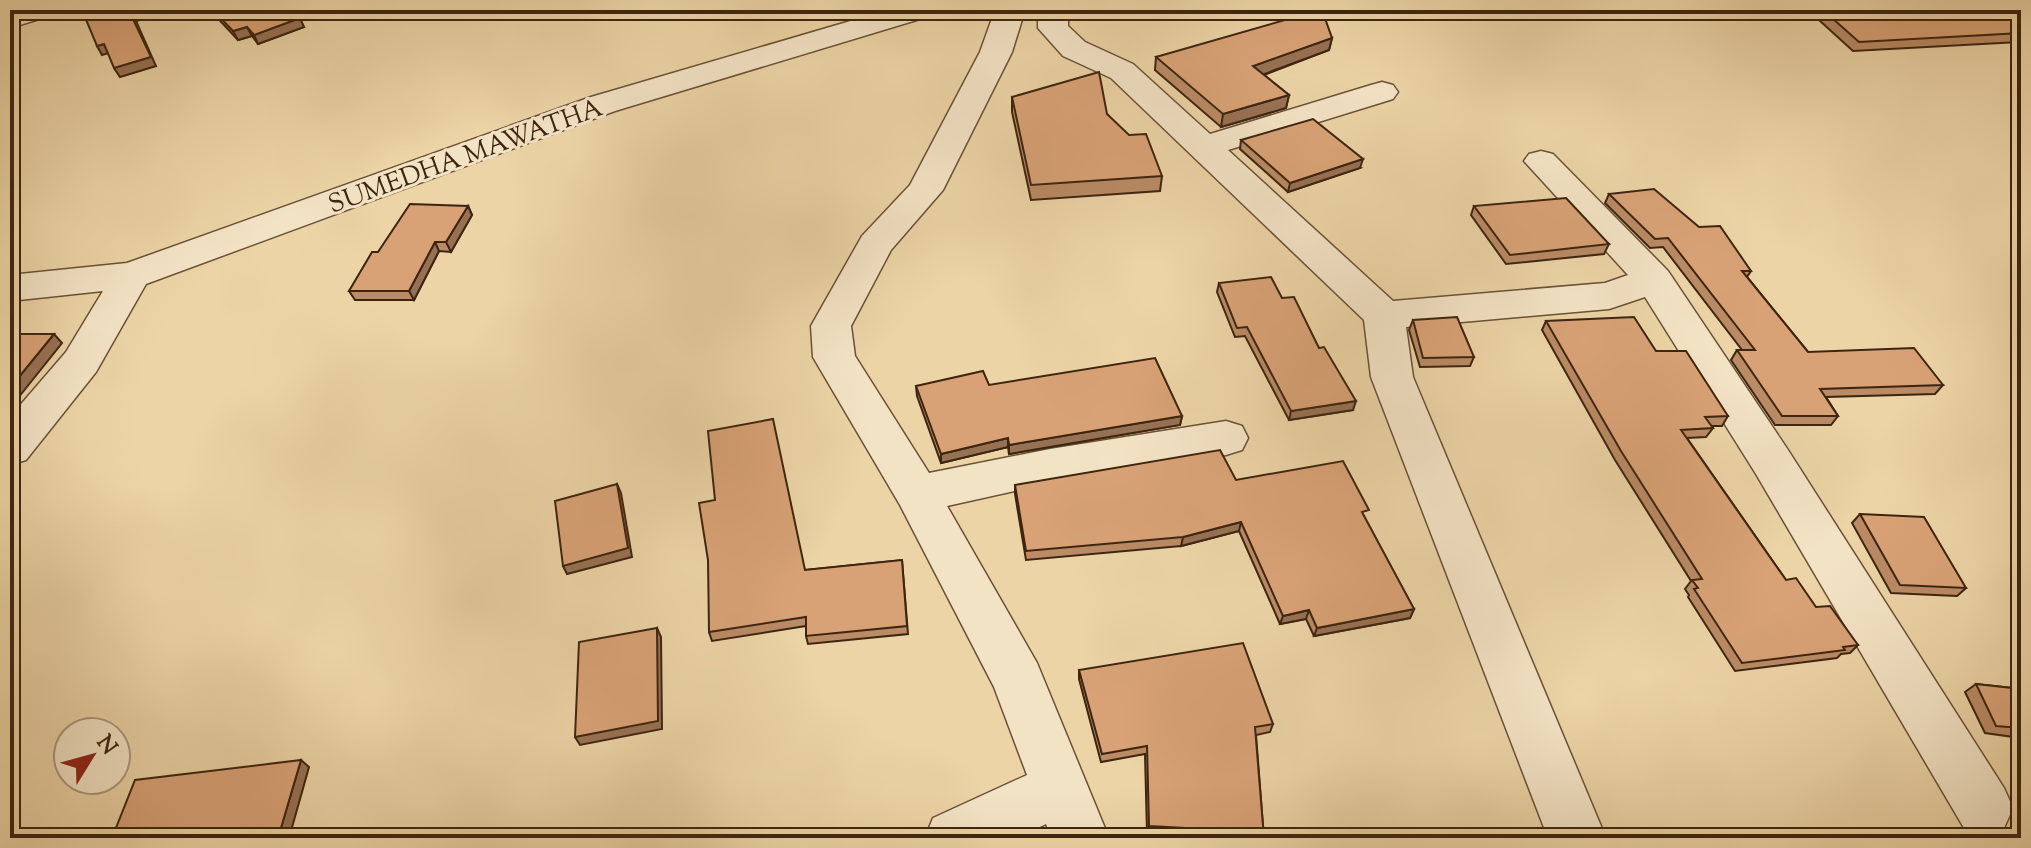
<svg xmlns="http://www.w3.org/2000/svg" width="2031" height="848" font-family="'Sorts Mill Goudy',serif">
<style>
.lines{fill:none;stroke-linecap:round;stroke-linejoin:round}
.minor-casing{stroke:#6a5136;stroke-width:3}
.minor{fill:#f3e3c5;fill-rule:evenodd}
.wall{fill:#ba8b65;stroke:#3e2510;stroke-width:2}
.shaded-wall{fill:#977153;stroke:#3e2510;stroke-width:2}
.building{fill:#d8a276;stroke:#3e2510;stroke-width:2}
.labels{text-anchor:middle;stroke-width:6;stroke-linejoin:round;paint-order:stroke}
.far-street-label{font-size:26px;fill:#3e2510;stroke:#f3e3c5}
</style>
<rect width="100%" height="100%" fill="#ecd4a6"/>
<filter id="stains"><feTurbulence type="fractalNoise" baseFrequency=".0025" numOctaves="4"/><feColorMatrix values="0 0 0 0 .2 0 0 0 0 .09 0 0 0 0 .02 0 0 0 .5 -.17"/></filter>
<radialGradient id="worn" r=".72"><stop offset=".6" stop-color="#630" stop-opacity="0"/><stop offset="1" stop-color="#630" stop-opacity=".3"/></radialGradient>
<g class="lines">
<defs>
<g id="minor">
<polygon points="10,10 54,10 49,16 10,28"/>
<polygon points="888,10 935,10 930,16 615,111 146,284 96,372 26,460 10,465 10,417 66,352 103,291 10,301 10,275 127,263 591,97"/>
<polygon points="995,10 1025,10 1012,52 943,190 891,250 851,326 855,356 929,473 1050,449 1226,421 1242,426 1248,438 1242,450 1226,455 1050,483 947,506 1037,663 1109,838 1051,838 1046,824 1017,838 925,838 933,818 1027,775 994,687 900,505 813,357 811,326 862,236 910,185 980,52"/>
<polygon points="1038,10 1068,10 1068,26 1085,42 1133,64 1210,134 1371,85 1382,82 1393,85 1398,92 1393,99 1228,150 1393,301 1605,283 1628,275 1524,161 1529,154 1541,151 1553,154 1668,271 1788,450 2004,788 2013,808 2004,828 1984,836 1964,828 1756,474 1645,297 1609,309 1406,327 1413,377 1606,838 1548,838 1371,377 1364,320 1111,78 1063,56 1038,28"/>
</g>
</defs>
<!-- minor casing -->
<use href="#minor" class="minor-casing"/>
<!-- minor -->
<use href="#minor" class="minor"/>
</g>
<!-- wall -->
<g class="wall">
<polygon points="210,10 291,10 304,27 258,44 252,36 238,40"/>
<polygon points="1808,10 2021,10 2021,40 2019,42 1853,51"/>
<polygon points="1332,38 1329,50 1264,75 1289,95 1286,108 1221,127 1155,70 1156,57"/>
<polygon points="1012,97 1107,114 1162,176 1160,191 1031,200 1012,112"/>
<polygon points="1241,140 1360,168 1288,192 1240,149"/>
<polygon points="1609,194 1751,271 1747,277 1808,352 1943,385 1935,394 1826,397 1838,416 1831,425 1775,425 1731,360 1737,350 1742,350 1663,247 1650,248 1605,203"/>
<polygon points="468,206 472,215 451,252 439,251 414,300 355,300 349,291 378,252"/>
<polygon points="1474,206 1609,244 1604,254 1506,264 1471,215"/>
<polygon points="1219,283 1282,298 1319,348 1353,410 1289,420 1245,336 1235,337 1217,292"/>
<polygon points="1413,320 1474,357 1470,366 1420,367 1409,330"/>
<polygon points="1546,321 1656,351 1728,416 1722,426 1711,426 1713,428 1706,437 1687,438 1786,580 1858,645 1850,653 1841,654 1837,658 1735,671 1688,597 1689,595 1685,589 1691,581 1615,460 1542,330"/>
<polygon points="989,385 1182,416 1180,425 1009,454 1008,447 941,463 917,396 916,386"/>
<polygon points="1236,480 1365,519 1414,609 1410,618 1314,636 1306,619 1280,624 1239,531 1181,546 1026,560 1015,494 1015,485"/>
<polygon points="715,500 805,570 902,560 908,634 808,644 806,636 806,626 712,641 709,632"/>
<polygon points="1860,514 1966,588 1957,596 1891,593 1852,523"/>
<polygon points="1079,670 1273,724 1270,732 1256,735 1264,838 1201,838 1201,837 1147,833 1145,754 1101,762 1079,679"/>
<polygon points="1976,684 2021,689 2021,738 1985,733 1965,692"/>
</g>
<!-- shaded-wall -->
<g class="shaded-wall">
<polygon points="141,10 177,10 136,21 156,66 120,77 114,68 130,13"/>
<polygon points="300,18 304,27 258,44 254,35"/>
<polygon points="247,27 252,36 238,40 233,31"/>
<polygon points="1332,38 1329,50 1251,79 1253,66"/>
<polygon points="104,44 109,53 102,55 97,46"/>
<polygon points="1289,95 1286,108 1221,127 1223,114"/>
<polygon points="1363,159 1360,168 1288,192 1290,183"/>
<polygon points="468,206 472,215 451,252 446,242"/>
<polygon points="435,242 439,251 414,300 409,291"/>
<polygon points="54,334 62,343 10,408 10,388"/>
<polygon points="1356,401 1353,410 1289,420 1291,411"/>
<polygon points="1182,416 1180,425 1009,454 1009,445"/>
<polygon points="1008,438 1008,447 941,463 941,454"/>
<polygon points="617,484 621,493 632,557 567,574 563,566"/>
<polygon points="1241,522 1239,531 1181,546 1183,537"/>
<polygon points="1414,609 1410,618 1314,636 1317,628"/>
<polygon points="1309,610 1306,619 1280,624 1283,616"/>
<polygon points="657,628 661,637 662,729 580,745 575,737"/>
<polygon points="301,760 309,767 289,838 278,838"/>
</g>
<!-- building -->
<g class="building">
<polygon points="82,10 141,10 130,13 151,57 114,68 104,44 97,46"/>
<polygon points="213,10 291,10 300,18 254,35 247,27 233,31"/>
<polygon points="1320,10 1322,10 1332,38 1253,66 1289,95 1223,114 1156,57"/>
<polygon points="1823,10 2021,10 2021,28 2019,28 2021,29 2021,33 1859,42"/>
<polygon points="1099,72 1107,114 1129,135 1146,134 1162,176 1031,185 1012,97"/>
<polygon points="1313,119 1363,159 1290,183 1241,140"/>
<polygon points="1654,189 1699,227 1720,226 1751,271 1742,271 1808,352 1914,348 1943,385 1820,389 1838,416 1782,416 1737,350 1755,350 1668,238 1655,239 1609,194"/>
<polygon points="1566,198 1609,244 1510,255 1474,206"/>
<polygon points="410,204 468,206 446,242 435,242 409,291 349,291 372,252 378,252"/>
<polygon points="1271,277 1282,298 1294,297 1319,348 1324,347 1356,401 1291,411 1247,327 1237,328 1219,283"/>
<polygon points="1457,317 1474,357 1423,358 1413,320"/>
<polygon points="1634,317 1656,351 1686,351 1728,416 1705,417 1713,428 1681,430 1786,580 1796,578 1816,607 1830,606 1858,645 1843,647 1845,650 1742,663 1694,589 1698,588 1692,580 1702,579 1621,451 1546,321"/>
<polygon points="10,334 54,334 10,388"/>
<polygon points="1155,358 1182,416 1009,445 1008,438 941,454 916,386 983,371 989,385"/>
<polygon points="773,419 805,570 902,560 907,626 806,636 806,617 709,632 708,560 699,503 715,500 708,431"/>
<polygon points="1220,450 1236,480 1343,461 1369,510 1362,512 1414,609 1317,628 1309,610 1283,616 1241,522 1183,537 1026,551 1015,485"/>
<polygon points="617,484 628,548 563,566 555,501"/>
<polygon points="1860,514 1924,517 1966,588 1900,585"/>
<polygon points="657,628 658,721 575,737 579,642"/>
<polygon points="1243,643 1273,724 1255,727 1264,838 1203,838 1203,829 1149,826 1147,746 1102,754 1079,670"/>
<polygon points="1976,684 2021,689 2021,728 1996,726"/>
<polygon points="301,760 278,838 112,838 135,780"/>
</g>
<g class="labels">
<!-- far-street labels -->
<g class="far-street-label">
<text transform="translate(465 155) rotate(-20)" y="9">SUMEDHA MAWATHA</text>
</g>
</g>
<!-- margin -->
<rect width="2031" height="848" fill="none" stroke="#ecd4a6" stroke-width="40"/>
<rect x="12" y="12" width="2007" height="824" fill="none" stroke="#3e2510" stroke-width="4"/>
<rect x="20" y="20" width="1991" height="808" fill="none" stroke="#3e2510" stroke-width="2"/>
<!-- north arrow -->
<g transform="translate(92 756) rotate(53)"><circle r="38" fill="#f3e3c5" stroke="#ab977d" stroke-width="2"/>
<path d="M0-6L14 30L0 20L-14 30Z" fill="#8f2418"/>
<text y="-12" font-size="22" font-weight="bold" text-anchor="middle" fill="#3e2510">N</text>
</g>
<rect width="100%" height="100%" filter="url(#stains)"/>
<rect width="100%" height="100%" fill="url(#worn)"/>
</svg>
